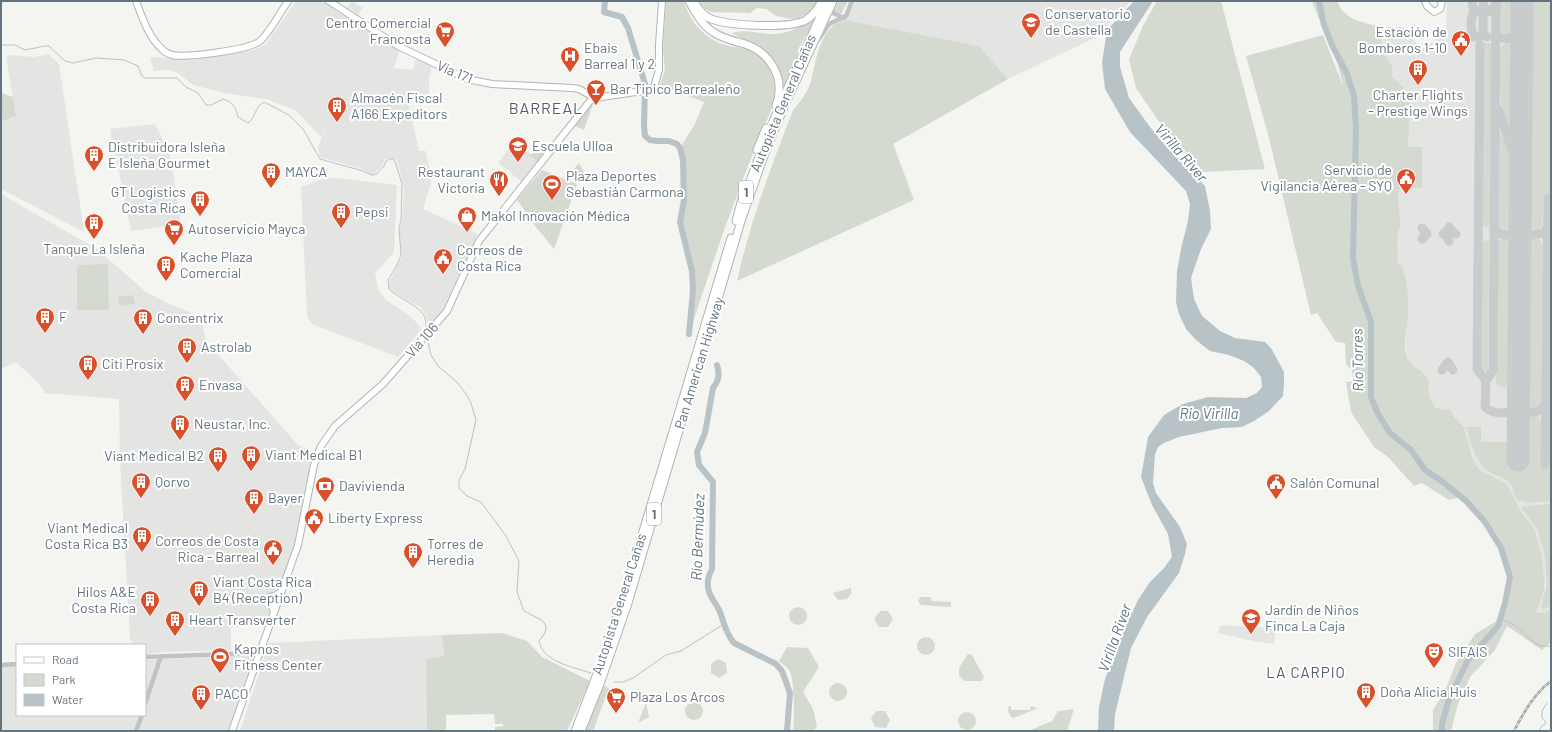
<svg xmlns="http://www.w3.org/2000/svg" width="1552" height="732" font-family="Barlow,sans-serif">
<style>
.built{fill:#e4e5e3}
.green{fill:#d5dad1}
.water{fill:#b8c3c7}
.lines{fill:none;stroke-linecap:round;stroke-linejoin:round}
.stream{stroke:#b8c3c7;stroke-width:1}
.river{stroke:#b8c3c7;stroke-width:6}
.taxiway{stroke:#c9cccc;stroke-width:9}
.runway{stroke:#c9cccc;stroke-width:23}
.major-casing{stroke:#b0b5b8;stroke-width:8}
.highway-casing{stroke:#b0b4b6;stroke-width:9}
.minor{stroke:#bfc3c6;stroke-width:4.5}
.major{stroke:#fff;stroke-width:6}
.highway{stroke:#fff;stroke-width:7}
.rail-casing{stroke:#9ea5a9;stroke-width:2.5}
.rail{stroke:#fff;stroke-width:1;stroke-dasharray:3;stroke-linecap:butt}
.labels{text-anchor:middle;stroke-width:4;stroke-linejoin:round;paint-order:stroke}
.shield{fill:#fff;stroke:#929ea5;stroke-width:1}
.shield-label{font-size:13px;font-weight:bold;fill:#64747f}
.poi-label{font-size:14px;fill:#64747f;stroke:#fff;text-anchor:start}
.street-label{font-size:14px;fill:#64747f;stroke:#fff}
.water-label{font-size:15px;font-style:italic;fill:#60757d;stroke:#fff}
.neighbourhood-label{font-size:15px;letter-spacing:1px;fill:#525d65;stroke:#fff}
.quarter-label{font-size:16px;letter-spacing:1px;fill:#525d65;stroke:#fff}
</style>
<rect width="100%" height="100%" fill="#f4f4f0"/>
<!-- built -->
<g class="built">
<polygon points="296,1 324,1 367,30 400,49 394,68 413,70 416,58 432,66 429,78 429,96 407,98 419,151 426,151 430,171 431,183 423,209 478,234 447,301 440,314 428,325 426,316 420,307 400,296 392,291 389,287 389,282 402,256 399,230 402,221 404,189 398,163 394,159 389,158 385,159 382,166 376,173 371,174 362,169 320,157 318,148 326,125 321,137 296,111 270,100 225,93 193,85 178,73 171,70 154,71 150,57 195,60 254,50 265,45"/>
<polygon points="351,1 363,8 358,15 350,8 349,10 347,9"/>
<polygon points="854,1 1131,1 1105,28 1101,35 1008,79 979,46 846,20"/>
<polygon points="1447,1 1551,1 1551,618 1536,613 1544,590 1544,577 1542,557 1536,533 1474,470 1440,408 1436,408 1429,395 1428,379 1418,368 1409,362 1406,353 1405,336 1408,317 1408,297 1405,273 1398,265 1397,235 1401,226 1398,197 1408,146 1410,113 1409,92 1392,77 1392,65 1381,48 1381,27 1403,27 1421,49 1436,40 1433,36 1446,29"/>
<polygon points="48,54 59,64 84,232 1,189 1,122 16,116 6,57 12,55 34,57"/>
<polygon points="155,124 170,154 181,224 131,231 110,129"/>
<polygon points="513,144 538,162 522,182 498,163"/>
<polygon points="327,177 397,185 394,252 375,273 378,289 385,299 410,316 417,323 421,330 398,357 312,324 309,320 307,315 301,187"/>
<polygon points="1,194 97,249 146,292 167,303 194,314 201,320 206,341 299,446 314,452 294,548 279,592 264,626 231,627 231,650 167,652 145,654 145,645 133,645 130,638 120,461 119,399 45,393 41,386 16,362 1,369"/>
<polygon points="1220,625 1276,628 1274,644 1253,641 1218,633"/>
<polygon points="442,635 444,656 426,659 427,731 240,731 269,643"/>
<polygon points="256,655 229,731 1,731 1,667 17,666 17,715 145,715 145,660"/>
</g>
<!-- green -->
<g class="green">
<path d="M 666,1 L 684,1 C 689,21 706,40 726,45 C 744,50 752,44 766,62 C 773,71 776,85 774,97 C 772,110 766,122 761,134 C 753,153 745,173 738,193 C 720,239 705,287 689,334 L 693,290 L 692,271 L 680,222 L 684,200 L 683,160 L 680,148 L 695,124 L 704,102 L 660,85 L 665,70 L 663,50 Z"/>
<polygon points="699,1 818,1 815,7 807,14 799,18 792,19 776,16 767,9 757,8 750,13 711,12 705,9"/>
<polygon points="838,1 848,1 841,14 835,11 835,8"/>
<polygon points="1157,1 1221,1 1265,169 1203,172 1162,126 1136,88 1129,59 1144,24"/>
<path d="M 1312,1 L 1337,1 C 1345,21 1363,22 1381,27 L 1381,48 L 1392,65 L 1392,77 L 1409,92 L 1410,113 L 1408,147 L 1422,147 L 1422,188 L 1403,188 L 1403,173 L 1398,197 L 1401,226 L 1397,235 L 1398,265 L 1402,265 C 1408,281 1409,301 1408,317 C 1407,329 1403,342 1406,354 C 1409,366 1422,368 1428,379 C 1430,383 1428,390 1429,394 C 1430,399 1434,404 1436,408 L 1440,408 L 1442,410 L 1450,409 L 1454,417 L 1464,427 L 1472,457 L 1476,465 L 1481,471 L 1507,484 L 1520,510 L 1535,530 L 1542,557 L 1544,577 L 1544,590 L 1536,613 L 1544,613 L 1551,609 L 1551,642 L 1542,650 L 1507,626 L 1495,650 L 1470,677 L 1458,704 L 1451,731 L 1433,731 L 1433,710 L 1444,693 L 1456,663 L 1475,634 L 1500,619 C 1504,607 1511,589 1510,577 C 1507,549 1482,515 1461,497 L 1449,500 L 1422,483 L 1414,486 L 1388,457 L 1374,447 L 1351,412 L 1346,382 L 1353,381 L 1352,370 L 1346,364 L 1345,343 L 1336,342 L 1317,313 L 1311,315 L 1269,138 L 1246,56 L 1323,35 L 1343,86 C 1338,56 1322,29 1312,1 Z"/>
<path d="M 1500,1 L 1515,1 L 1515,29 C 1512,36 1506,36 1500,31 Z"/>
<path d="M 1530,1 L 1550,1 L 1551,21 L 1551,501 L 1528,503 L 1517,500 C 1514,495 1514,488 1510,483 C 1506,478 1497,476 1491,473 C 1474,462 1472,445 1466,427 L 1481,427 L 1481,442 L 1511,442 L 1512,467 L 1525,466 L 1526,419 L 1530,416 L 1538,417 L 1541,421 L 1541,463 L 1548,463 L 1551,197 L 1543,197 L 1542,226 C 1538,230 1535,231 1529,228 L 1527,224 Z"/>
<path d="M 815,17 L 812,29 L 804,38 L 798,51 L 793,70 L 782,95 C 782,73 776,56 755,45 C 748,41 739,38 732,33 C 745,29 757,33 770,34 C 786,35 802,27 815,17 Z"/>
<path d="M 846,20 L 979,46 L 1008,79 L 893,144 L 914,200 L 737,281 C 750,222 771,167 793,110 C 800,102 808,92 811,81 C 816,62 820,23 846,20 Z"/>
<polygon points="1482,43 1492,43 1490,221 1489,225 1486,228 1481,222"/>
<path d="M 1505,43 L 1511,44 L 1514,52 L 1513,137 C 1497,111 1499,78 1499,49 Z"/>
<polygon points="1,93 13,97 16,116 1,122"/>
<polygon points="594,101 584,130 575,126 591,102"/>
<path d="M 1499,130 C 1517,157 1514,195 1513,226 L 1507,230 L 1501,229 L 1498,225 Z"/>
<polygon points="537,147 545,152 538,162 520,149 521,148 531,155"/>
<polygon points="579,163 589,181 580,179 579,181 568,176"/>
<polygon points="542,170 577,184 554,249 536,227 517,200"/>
<polygon points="1502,238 1510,239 1513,245 1511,382 1508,387 1505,388 1498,386 1496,381 1498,246 1499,241"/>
<path d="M 1534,238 L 1539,239 L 1543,245 L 1541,403 C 1538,408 1534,409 1528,407 L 1526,402 L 1527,245 L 1530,240 Z"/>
<polygon points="1485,240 1489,242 1489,246 1488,369 1487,372 1483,370 1480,357 1481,247 1482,247 1482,244"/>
<polygon points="108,264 109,310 77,310 77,265"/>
<polygon points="133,295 135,304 119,306 118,297"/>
<polygon points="1551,504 1551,606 1543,609 1541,606 1547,586 1545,556 1537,528 1521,508 1523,506"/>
<polygon points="851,588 851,594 847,599 838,600 833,593"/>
<polygon points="920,597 931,597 931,601 951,602 951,607 921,605 918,601"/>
<circle cx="798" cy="616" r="9"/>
<polygon points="880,611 888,611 893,619 888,627 879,627 874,619"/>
<polygon points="502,633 527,641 542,657 590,681 567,731 495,731 495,727 503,726 503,724 495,724 494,714 446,715 446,731 427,731 426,659 444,656 442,635"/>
<circle cx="926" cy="646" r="9"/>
<path d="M 787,647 L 808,648 L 819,667 L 803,692 L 813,709 L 817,726 L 814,731 L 793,731 C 795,722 794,683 791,674 C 789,668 784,665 779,661 Z"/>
<polygon points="968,654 972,655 984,677 982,681 964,681 959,675 959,668"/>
<polygon points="718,659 726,663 727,673 719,678 711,673 711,664"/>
<circle cx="838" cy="692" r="9"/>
<polygon points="602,685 609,688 593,731 584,731"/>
<polygon points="646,702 649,717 638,723"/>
<circle cx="694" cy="711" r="9"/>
<polygon points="1009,706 1011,706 1011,710 1030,710 1031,706 1038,708 1014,718 1011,717 1008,711"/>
<polygon points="1074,709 1067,731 1028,731 1052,721 1058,711"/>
<polygon points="876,711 885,711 890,720 886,728 875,727 871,718"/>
<circle cx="967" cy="721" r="9"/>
</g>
<!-- water -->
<polygon class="water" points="1134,1 1153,1 1120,52 1120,67 1129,98 1150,127 1174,155 1205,186 1210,211 1211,229 1201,249 1191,278 1194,299 1202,316 1220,331 1235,338 1265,342 1271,348 1284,372 1284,384 1283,396 1269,411 1254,421 1242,427 1222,428 1179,437 1164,443 1158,447 1155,454 1153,483 1156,493 1180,527 1187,544 1185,554 1179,573 1147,617 1131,648 1115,714 1114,731 1098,731 1099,707 1105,679 1124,630 1138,600 1150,582 1164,568 1172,557 1168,534 1152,505 1141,477 1148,437 1164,415 1183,404 1208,397 1246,398 1257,393 1262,387 1261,377 1254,368 1244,361 1229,355 1210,351 1196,340 1186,329 1179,314 1176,302 1177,272 1181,249 1188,221 1190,204 1186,191 1130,132 1105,89 1102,63 1107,30"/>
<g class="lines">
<!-- stream -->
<g class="stream">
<path d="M 1,45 L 15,45 L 25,50 L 45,46 L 49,46 L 65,61 L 73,63 L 96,58 L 124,60 L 138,66 L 142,76 L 145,78 L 177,78 L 186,87 L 198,93 L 206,105 L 211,105 L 223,99 C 232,102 236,107 238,117 L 248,123 C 256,117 255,106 264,102 L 289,115 L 303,129 L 320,159 L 363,171 L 372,175 L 377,174 L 384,166 L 386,161 L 389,159 L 393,159 L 396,164 L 402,184 L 401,220 L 399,228 L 401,255 L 397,265 L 388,280 L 389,289 C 399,299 421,306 425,318 C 426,322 426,327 426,331"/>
<path d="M 427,338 L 431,355 L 438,366 L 457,382 L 466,394 L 471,403 L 476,420 L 465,469 L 459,480 L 459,488 L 467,496 L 481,502 L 506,536 L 519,561 L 517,592 L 524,611 L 543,621 L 546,626 L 545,633 L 539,641 C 543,662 573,667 591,673"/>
<path d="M 1500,619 C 1506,621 1512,623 1517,627 C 1531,637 1532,648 1551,646"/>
<polyline points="614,682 623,682 633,678 666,655 681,651 724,624"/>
<polyline points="1539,731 1542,726 1546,723 1545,721 1542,718 1542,711 1547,703"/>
</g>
<!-- river -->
<g class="river">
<polyline points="605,1 604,12 622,17 628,28 645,84 644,126 645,136 650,140 657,141 669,141 677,144 680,148 683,160 684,200 680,222 692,271 693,290 689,334"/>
<polyline points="1319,1 1324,25 1332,45 1347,74 1354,96 1356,127 1353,258 1358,286 1371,322 1371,397 1378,414 1390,433 1411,450 1425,470 1443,482 1466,501 1485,522 1501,548 1510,577 1505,603 1498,626 1468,660 1449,699 1442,724 1442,731"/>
<path d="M 717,365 C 720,374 719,381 713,388 L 705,433 L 697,452 L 699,465 L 713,482 L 712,569 C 710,573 708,577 708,581 C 706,594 716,602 720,612 C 724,623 726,634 734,643 L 776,664 L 782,671 L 790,693 L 787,731"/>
</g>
<!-- taxiway -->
<g class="taxiway">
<polyline points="1472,1 1473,7 1477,11"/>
<polyline points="1483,1 1484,7 1488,11 1483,16 1483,33 1487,37"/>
<path d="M 1496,1 L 1493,370 L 1486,381 L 1485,406 C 1489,414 1505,414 1513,411 C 1517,410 1518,407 1519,404"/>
<polyline points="1495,32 1500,38 1516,39 1522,46"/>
<polyline points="1458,37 1479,37"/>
<path d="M 1477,37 C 1469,33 1470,19 1474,12 L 1477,11 L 1490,11 L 1496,6"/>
<polyline points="1480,45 1477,369 1486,381"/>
<polyline points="1498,109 1515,158 1521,188"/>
<polyline points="1510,142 1517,144 1521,140"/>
<path d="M 1494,227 C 1499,238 1515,237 1521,227"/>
<polyline points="1513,234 1517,237 1520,241 1525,236 1543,233 1547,228"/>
<polyline points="1422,239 1427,234 1422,228"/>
<polyline points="1449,241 1447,236 1443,234 1447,231 1449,227 1452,231 1456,234"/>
<polyline points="1442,370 1448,362 1453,370"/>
<path d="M 1519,404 C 1522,415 1540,415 1545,405"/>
<polyline points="1519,419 1522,414 1526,412"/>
<polyline points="1545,464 1548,198"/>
</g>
<!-- runway -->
<polyline class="runway" points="1518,460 1522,1"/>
<defs>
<g id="major">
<path d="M 136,1 C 142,17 149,38 162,49 C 164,52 169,54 172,55 C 186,58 249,50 260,41 C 270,32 280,13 288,1"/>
<polyline points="329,1 398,46 467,79 492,84 572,88 579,89 595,98"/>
<polyline points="1425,1 1427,6 1434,12 1440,9 1442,1"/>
<polyline points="274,612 269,597 275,596 281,592"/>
<polyline points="232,731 298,545 314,465 321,446 335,426 383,384 447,311 479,241 590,101 595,98 649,90 654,87 659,70 659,45 662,1"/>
</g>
<g id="highway">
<path d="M 689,1 C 695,12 702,25 713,32 C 723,39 735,41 745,44 C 771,53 786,79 776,106"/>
<path d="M 696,5 C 700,11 703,15 709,18 C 727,26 790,29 806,20 C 814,15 818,8 822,1"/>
<polyline points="786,92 827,1"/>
<polyline points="767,136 782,101"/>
<polyline points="757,150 766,128"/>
<polyline points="746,192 763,146"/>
<polyline points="736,221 745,188"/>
<polyline points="575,731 600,666 621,605 731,238"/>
<polyline points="581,731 600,684 628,603 742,218 766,150 787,100 833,1"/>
</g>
</defs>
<!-- major casing -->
<use href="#major" class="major-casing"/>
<!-- highway casing -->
<use href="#highway" class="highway-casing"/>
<!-- minor -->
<g class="minor">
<polyline points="832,7 833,13 844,18"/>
<polyline points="816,43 829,24 846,16 852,1"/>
<polyline points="145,657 259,653"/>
<polyline points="1,665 17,664"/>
<polyline points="145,704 161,656"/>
<polyline points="136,731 142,715"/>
</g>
<!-- major -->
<use href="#major" class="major"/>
<!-- highway -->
<use href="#highway" class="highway"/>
<defs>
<path id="rail" d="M 1514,731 C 1524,712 1534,694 1551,681"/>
</defs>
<!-- rail casing -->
<use href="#rail" class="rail-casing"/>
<!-- rail -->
<use href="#rail" class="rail"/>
</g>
<!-- icons -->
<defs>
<symbol id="school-pin" viewBox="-11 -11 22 30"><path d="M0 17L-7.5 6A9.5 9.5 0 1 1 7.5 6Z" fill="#d8512c" stroke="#fff"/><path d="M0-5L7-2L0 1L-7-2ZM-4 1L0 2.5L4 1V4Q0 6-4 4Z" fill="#fff"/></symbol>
<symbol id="supermarket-pin" viewBox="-11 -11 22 30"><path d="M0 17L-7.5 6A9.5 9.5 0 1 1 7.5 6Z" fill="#d8512c" stroke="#fff"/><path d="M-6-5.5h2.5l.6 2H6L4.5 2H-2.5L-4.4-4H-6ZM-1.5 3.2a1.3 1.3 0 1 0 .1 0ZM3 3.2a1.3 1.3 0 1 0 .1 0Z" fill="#fff"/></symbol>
<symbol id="civic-pin" viewBox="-11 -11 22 30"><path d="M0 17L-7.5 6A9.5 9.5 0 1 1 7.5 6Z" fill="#d8512c" stroke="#fff"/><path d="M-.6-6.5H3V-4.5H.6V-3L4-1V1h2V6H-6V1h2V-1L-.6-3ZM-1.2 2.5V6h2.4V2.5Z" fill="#fff"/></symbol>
<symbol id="hospital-pin" viewBox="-11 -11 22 30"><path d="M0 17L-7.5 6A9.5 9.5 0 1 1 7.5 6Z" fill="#d8512c" stroke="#fff"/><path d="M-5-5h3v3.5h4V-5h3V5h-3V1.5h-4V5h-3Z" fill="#fff"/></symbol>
<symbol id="building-pin" viewBox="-11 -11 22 30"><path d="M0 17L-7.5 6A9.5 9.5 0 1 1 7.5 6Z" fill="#d8512c" stroke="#fff"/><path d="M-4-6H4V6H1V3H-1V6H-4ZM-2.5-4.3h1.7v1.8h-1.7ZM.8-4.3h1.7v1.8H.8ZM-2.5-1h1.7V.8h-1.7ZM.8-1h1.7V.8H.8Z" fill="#fff"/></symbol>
<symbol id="bar-pin" viewBox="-11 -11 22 30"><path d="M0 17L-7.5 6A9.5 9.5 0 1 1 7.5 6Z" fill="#d8512c" stroke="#fff"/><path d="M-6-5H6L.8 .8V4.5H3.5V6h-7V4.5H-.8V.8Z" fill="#fff"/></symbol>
<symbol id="restaurant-pin" viewBox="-11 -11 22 30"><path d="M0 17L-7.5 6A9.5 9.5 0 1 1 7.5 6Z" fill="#d8512c" stroke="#fff"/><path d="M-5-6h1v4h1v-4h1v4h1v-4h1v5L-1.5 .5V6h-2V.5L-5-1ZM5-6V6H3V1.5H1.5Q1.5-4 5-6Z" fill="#fff"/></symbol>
<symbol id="stadium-pin" viewBox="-11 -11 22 30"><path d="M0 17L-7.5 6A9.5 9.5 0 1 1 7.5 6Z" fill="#d8512c" stroke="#fff"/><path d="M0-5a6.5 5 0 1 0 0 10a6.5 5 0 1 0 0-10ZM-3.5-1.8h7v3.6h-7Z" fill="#fff"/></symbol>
<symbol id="shop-pin" viewBox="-11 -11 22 30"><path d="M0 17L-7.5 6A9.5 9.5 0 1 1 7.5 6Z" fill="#d8512c" stroke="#fff"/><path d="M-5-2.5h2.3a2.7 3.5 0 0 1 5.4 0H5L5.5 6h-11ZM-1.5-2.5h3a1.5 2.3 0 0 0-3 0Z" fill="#fff"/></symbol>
<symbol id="bank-pin" viewBox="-11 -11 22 30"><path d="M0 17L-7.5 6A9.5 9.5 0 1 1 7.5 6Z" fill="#d8512c" stroke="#fff"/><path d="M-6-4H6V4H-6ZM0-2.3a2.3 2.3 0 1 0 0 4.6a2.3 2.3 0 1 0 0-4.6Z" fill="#fff"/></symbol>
<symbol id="theatre-pin" viewBox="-11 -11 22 30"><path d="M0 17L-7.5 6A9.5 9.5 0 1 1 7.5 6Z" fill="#d8512c" stroke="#fff"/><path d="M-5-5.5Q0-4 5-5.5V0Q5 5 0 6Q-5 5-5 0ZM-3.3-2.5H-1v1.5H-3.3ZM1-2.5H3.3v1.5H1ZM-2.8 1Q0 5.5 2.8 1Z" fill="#fff"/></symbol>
</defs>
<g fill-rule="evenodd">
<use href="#school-pin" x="1020" y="11" width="22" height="30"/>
<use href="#supermarket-pin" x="434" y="20" width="22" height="30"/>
<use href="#civic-pin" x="1450" y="29" width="22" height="30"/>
<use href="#hospital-pin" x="559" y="45" width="22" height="30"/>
<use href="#building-pin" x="1407" y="58" width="22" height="30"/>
<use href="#bar-pin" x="585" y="78" width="22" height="30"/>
<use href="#building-pin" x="326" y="95" width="22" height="30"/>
<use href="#school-pin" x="507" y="135" width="22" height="30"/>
<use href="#building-pin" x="83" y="144" width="22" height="30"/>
<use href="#building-pin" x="260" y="161" width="22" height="30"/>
<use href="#civic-pin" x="1395" y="167" width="22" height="30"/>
<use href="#restaurant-pin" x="488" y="169" width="22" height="30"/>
<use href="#stadium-pin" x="541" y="173" width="22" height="30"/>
<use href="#building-pin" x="189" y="189" width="22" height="30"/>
<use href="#building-pin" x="330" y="201" width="22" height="30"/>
<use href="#shop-pin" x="456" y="205" width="22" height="30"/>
<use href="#building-pin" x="83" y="212" width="22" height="30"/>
<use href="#supermarket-pin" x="163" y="218" width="22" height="30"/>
<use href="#civic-pin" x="432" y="247" width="22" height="30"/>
<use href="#building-pin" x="155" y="254" width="22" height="30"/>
<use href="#building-pin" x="34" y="306" width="22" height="30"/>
<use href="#building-pin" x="132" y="307" width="22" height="30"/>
<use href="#building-pin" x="176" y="336" width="22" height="30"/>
<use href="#building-pin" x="77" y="353" width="22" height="30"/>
<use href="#building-pin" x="174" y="374" width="22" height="30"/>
<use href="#building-pin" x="169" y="413" width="22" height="30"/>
<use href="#building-pin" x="240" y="444" width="22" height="30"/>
<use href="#building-pin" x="207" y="445" width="22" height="30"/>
<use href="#building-pin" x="130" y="471" width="22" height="30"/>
<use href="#civic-pin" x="1265" y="472" width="22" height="30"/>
<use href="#bank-pin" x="314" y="475" width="22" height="30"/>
<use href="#building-pin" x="243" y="487" width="22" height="30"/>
<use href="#civic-pin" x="303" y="507" width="22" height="30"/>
<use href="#building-pin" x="131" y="525" width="22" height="30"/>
<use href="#civic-pin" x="262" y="538" width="22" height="30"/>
<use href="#building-pin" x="402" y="541" width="22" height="30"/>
<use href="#building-pin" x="188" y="579" width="22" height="30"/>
<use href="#building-pin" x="139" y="589" width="22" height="30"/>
<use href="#school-pin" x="1240" y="607" width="22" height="30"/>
<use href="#building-pin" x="164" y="609" width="22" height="30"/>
<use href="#theatre-pin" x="1423" y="641" width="22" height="30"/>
<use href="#stadium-pin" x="209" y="646" width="22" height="30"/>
<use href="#building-pin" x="1355" y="681" width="22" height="30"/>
<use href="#building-pin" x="190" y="683" width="22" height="30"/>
<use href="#supermarket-pin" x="605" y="686" width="22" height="30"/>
</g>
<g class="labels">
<!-- shield labels -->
<g class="shield">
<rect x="739" y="181" width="14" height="22" rx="3"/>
<rect x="647" y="503" width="14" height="22" rx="3"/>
</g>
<g class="shield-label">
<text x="746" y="197">1</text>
<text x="654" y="519">1</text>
</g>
<!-- poi labels -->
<g class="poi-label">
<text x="1045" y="19">Conservatorio<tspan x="1045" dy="16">de Castella</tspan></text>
<text x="431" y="28" text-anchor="end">Centro Comercial<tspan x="431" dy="16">Francosta</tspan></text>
<text x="1447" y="37" text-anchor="end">Estación de<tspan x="1447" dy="16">Bomberos 1-10</tspan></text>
<text x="584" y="53">Ebais<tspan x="584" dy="16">Barreal 1 y 2</tspan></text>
<text x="610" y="94">Bar Tipico Barrealeño</text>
<text x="1418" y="100" text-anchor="middle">Charter Flights<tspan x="1418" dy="16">- Prestige Wings</tspan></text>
<text x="351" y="103">Almacén Fiscal<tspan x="351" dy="16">A166 Expeditors</tspan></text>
<text x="532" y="151">Escuela Ulloa</text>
<text x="108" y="152">Distribuidora Isleña<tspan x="108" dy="16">E Isleña Gourmet</tspan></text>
<text x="1392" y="175" text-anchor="end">Servicio de<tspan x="1392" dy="16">Vigilancia Aérea - SYQ</tspan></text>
<text x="285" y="177">MAYCA</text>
<text x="485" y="177" text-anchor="end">Restaurant<tspan x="485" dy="16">Victoria</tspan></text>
<text x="566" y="181">Plaza Deportes<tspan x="566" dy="16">Sebastián Carmona</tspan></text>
<text x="186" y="197" text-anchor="end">GT Logistics<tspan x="186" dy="16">Costa Rica</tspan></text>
<text x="355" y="217">Pepsi</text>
<text x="481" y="221">Makol Innovación Médica</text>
<text x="188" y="234">Autoservicio Mayca</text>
<text x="94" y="254" text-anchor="middle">Tanque La Isleña</text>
<text x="457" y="255">Correos de<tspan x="457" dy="16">Costa Rica</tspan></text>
<text x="180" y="262">Kache Plaza<tspan x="180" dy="16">Comercial</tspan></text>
<text x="59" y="322">F</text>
<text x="157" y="323">Concentrix</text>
<text x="201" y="352">Astrolab</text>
<text x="102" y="369">Citi Prosix</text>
<text x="199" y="390">Envasa</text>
<text x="194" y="429">Neustar, Inc.</text>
<text x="265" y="460">Viant Medical B1</text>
<text x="204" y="461" text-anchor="end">Viant Medical B2</text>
<text x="155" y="487">Qorvo</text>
<text x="1290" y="488">Salón Comunal</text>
<text x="339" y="491">Davivienda</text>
<text x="268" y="503">Bayer</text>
<text x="328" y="523">Liberty Express</text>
<text x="128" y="533" text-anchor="end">Viant Medical<tspan x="128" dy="16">Costa Rica B3</tspan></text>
<text x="259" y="546" text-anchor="end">Correos de Costa<tspan x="259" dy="16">Rica - Barreal</tspan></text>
<text x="427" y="549">Torres de<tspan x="427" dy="16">Heredia</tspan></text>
<text x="213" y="587">Viant Costa Rica<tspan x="213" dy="16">B4 (Reception)</tspan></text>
<text x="136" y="597" text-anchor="end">Hilos A&amp;E<tspan x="136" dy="16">Costa Rica</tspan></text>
<text x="1265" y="615">Jardín de Niños<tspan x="1265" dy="16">Finca La Caja</tspan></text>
<text x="189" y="625">Heart Transverter</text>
<text x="234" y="654">Kapnos<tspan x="234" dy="16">Fitness Center</tspan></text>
<text x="1448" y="657">SIFAIS</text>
<text x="1380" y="697">Doña Alicia Huis</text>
<text x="215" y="699">PACO</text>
<text x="630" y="702">Plaza Los Arcos</text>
</g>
<!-- street labels -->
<g class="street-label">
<text transform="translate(455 72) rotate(23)" y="5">Vía 171</text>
<text transform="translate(783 103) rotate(-67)" y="5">Autopista General Cañas</text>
<text transform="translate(422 340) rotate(-49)" y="5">Vía 106</text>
<text transform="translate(699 363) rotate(-73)" y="5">Pan American Highway</text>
<text transform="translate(619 604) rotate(-72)" y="5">Autopista General Cañas</text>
</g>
<!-- water labels -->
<g class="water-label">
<text transform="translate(1181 153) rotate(49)" y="5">Virilla River</text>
<text transform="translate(1358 360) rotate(-91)" y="5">Río Torres</text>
<text x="1209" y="419">Río Virilla</text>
<text transform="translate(698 537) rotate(-88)" y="5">Río Bermúdez</text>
<text transform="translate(1115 638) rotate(-70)" y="5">Virilla River</text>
</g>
<!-- neighbourhood labels -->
<g class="neighbourhood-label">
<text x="1306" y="678">LA CARPIO</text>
</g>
<!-- quarter labels -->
<g class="quarter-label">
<text x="546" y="114">BARREAL</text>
</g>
</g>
<!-- border -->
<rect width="1552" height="732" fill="none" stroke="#64747f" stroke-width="4"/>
<!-- legend -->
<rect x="16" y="644" width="130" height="72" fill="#ffffff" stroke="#c1c7cc"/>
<rect x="24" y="657" width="20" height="6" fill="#ffffff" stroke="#c1c7cc"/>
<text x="52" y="664" font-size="12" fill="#64747f">Road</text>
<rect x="24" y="674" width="20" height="12" fill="#d5dad1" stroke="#c1c7cc"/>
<text x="52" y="684" font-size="12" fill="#64747f">Park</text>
<rect x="24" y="694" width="20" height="12" fill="#b8c3c7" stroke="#c1c7cc"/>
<text x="52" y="704" font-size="12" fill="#64747f">Water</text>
</svg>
